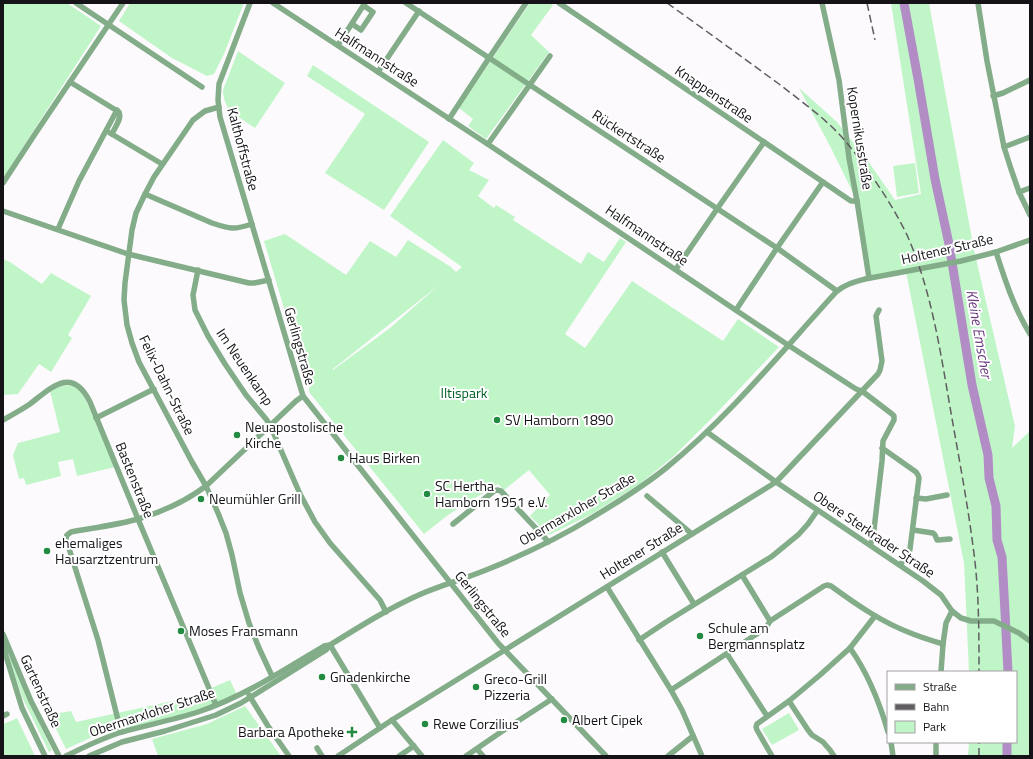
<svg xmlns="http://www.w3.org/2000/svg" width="1033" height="759" font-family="'Titillium Web',sans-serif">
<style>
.green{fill:#c0f5c8;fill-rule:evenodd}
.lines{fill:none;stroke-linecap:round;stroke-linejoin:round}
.river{stroke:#b28dc5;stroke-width:9}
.minor{stroke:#83ad89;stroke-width:5.5}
.rail{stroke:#605d61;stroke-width:1.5;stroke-dasharray:8 4;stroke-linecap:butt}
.poi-dot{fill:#228b41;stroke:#fff;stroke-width:1.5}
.labels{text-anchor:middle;stroke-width:4;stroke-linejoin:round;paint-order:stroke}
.street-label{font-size:14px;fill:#161318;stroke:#fff}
.park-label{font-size:14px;fill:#006025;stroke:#fff}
.poi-label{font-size:14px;fill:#161318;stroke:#fff;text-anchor:start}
.water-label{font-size:15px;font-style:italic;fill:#69397f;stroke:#fff}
</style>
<rect width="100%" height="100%" fill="#fcfafd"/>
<!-- green -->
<g class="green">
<polygon points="3,3 67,3 101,26 3,178"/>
<polygon points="130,3 244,3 224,54 214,74 207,76 172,58 119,21"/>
<polygon points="530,3 550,3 553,5 531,35 549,52 486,139 468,126 473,119 459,108"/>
<polygon points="891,3 929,3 974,250 1015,426 1012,448 1030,431 1030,756 968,756 969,742 1016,742 1016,672 969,672 964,563 906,272 869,278 857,201 831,148 799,88 837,122 868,161 895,200 921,194"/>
<path d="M 238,51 L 285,83 L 255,128 L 231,112 C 226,106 223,98 223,90 Z"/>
<polygon points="313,65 429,142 384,210 325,173 365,114 307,76"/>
<path d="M 443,140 L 474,163 L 469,170 L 489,180 L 478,196 L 494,208 L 496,205 L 515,217 L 513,220 L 581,264 L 588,252 L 604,262 L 620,238 L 626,242 L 565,334 L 585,348 L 632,281 L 723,341 L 738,319 L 779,347 L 710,420 L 674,456 L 641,483 L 592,514 L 549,535 L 530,516 L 550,495 L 529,470 L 504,490 L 498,484 L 448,515 L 424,534 L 309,392 L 309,388 L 315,383 L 308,380 L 302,369 L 264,241 L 285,234 L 346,275 L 370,241 L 396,257 L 408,240 L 451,267 L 456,272 L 462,267 L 390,216 ZM 439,285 L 390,328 L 333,370 L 333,369 Z"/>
<polygon points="915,163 919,193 897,197 893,166"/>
<polygon points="3,259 10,262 42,284 51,273 91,296 68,335 72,338 51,372 39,364 18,394 3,395"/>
<polygon points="65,385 73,386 80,390 87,403 115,467 77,476 73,459 58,462 61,476 26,485 24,478 19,479 13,455 18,443 60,432 50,391 54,387"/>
<polygon points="9,659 11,659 29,701 52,750 49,752 23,699"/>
<polygon points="230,680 237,695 215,705 121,732 101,733 66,749 49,715 71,711 76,722 191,697"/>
<polygon points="245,706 281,756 158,756 152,739 207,724"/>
<polygon points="789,713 799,730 772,745 762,729"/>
<polygon points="17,718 35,756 3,756 3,724 11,721"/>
</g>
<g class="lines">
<!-- river -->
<g class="river">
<polyline points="904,3 918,79 935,179 949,244 972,385 988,455 989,478 996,506 997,540 1002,557 1005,612 1008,672"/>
<polyline points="1007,742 1007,756"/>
</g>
<!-- minor -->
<g class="minor">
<polyline points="76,3 202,87"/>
<polyline points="250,3 219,84 218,100 220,117 303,396 498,643 606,756"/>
<polyline points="273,3 483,141 788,345 856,389 862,391 892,414 894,416 894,420 883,441 882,461 873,538 870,545"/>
<polyline points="406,3 530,85 777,248 837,291"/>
<polyline points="559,3 823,182 851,201 857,201"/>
<polyline points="822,3 839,80 849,158 857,201 869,278"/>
<polyline points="978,3 987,61 1004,147 1011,169 1019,192 1030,215"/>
<polyline points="352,24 361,30 373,12 364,6"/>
<polyline points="338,45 365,3"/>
<polyline points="378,72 419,11"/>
<path d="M 70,82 L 119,112 C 122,119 115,127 112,134"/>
<polyline points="993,96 1003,93 1030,80"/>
<polyline points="219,107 205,111 193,120 154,177 145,194 136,213 132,230 125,283 124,300 127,325 132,343 139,362 192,462 206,486 218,513 226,533 232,555 240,593 249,623 259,648 272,676"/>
<polyline points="449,119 489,58 526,3"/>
<polyline points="110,133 162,164"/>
<polyline points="488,144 550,56"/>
<polyline points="1004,147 1030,137"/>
<polyline points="3,183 35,134 123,3"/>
<polyline points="1019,192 1030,188"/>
<path d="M 145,194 L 212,223 C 230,229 234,230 252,224"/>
<polyline points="3,211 128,254 249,283 254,283 269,280"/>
<polyline points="58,229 79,181 117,110"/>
<path d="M 996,252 C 1005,280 1014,308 1030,334"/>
<polyline points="676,269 717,209 764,142"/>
<polyline points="198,270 193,295 195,310 208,336 225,364 246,395 266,419 270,425 300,494 315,522 330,543 380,600 386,612"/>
<polyline points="736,310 777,248 823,182"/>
<polyline points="96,418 154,389"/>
<path d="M 3,420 C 12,415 21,410 30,404 C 52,387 72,366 90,402 L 138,519 L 216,705"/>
<polyline points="707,432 776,482 923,581 941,595 952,611 961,618 971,621 994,621 1019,633 1030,641"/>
<polyline points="882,448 916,472 918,475 919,478 910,549 909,553 900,565"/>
<polyline points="647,496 692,534"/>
<polyline points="916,498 926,499 947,495"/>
<polyline points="453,524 494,491 497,490 501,491 545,538 548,542"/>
<polyline points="913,530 933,533 935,535 937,540 938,540 950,539"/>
<polyline points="662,552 694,604"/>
<polyline points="742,575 770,621"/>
<polyline points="607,587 671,690 682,710 702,756"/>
<polyline points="3,634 31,701 59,756"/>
<polyline points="639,640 666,622 771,557 799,534 808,524 817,511"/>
<polyline points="3,642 6,656 22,708 45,756"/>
<polyline points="330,645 380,728"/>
<path d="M 850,648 C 867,672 880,704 888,732"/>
<polyline points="727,654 767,716"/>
<polyline points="941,672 943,644 946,623 952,611"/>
<path d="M 671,690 L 766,628 L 770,621 L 824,586 L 827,585 L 831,586 C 857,605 883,623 913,634 C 923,638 933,641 943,644"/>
<polyline points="249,695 268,726 289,756"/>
<polyline points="789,701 808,730 812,735 823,742 830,750 834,756"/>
<polyline points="3,716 7,714"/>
<polyline points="392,720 422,756"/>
<path d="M 121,732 L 98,640 L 66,539 L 67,535 L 71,532 C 93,528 117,525 138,519 C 162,512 186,501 206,486 L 296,401 L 303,396"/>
<polyline points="891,742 893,756"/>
<polyline points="317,748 322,756"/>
<polyline points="477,749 483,756"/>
<path d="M 66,756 C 84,747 103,738 122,732 C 147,725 173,720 198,712 C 243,697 284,670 324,646 L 330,645 C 359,627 389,608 421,594 C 442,585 464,579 486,570 C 523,555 559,538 593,517 C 618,502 644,486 666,468 C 730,416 782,351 837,291 C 846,284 854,282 865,279 L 961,261 L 996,252 L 1030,240"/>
<polyline points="89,756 122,742 165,731 216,715 241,703 326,650 330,645"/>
<polyline points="338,756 392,720 776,482 878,374 880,370 882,361 876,316 879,310"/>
<polyline points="399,756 414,746"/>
<polyline points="466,756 501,732 552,699"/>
<polyline points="668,756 693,736"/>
<polyline points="772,756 757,730 756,727 757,724 789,701 820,675 850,648 875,616"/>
<polyline points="936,756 936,742"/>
</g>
<!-- rail -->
<g class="rail">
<path d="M 667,3 C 705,30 742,57 779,84 C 802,102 828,120 847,143 C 870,172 891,202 907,235 C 931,289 940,349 950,407 C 958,453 967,500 973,546 C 979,588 979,630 979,672"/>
<polyline points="867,3 875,40"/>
<polyline points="979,756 979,742"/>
</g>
</g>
<!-- markers -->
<g class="poi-dot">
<circle cx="497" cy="420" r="4"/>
<circle cx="237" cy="435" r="4"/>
<circle cx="341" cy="458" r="4"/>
<circle cx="427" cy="494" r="4"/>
<circle cx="201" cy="499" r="4"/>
<circle cx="47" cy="551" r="4"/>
<circle cx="181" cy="631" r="4"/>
<circle cx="700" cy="636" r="4"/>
<circle cx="322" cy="677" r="4"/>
<circle cx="476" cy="687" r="4"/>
<circle cx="564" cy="720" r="4"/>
<circle cx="425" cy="724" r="4"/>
<path d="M350 726h4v4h4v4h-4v4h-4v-4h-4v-4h4z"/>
</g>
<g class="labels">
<!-- street labels -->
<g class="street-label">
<text transform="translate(377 57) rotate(33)" y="5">Halfmannstraße</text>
<text transform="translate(714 94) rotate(34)" y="5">Knappenstraße</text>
<text transform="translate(629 136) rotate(33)" y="5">Rückertstraße</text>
<text transform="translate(860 138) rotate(81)" y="5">Kopernikusstraße</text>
<text transform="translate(243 149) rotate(75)" y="5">Kalthoffstraße</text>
<text transform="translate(647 235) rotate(34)" y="5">Halfmannstraße</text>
<text transform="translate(947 249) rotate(-13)" y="5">Holtener Straße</text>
<text transform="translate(300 346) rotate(74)" y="5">Gerlingstraße</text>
<text transform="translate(245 367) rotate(56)" y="5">Im Neuenkamp</text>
<text transform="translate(167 385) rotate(64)" y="5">Felix-Dahn-Straße</text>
<text transform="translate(135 480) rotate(68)" y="5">Bastenstraße</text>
<text transform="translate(577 509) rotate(-30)" y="5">Obermarxloher Straße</text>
<text transform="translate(874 534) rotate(34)" y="5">Obere Sterkrader Straße</text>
<text transform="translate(641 551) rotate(-32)" y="5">Holtener Straße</text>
<text transform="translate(483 604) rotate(51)" y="5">Gerlingstraße</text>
<text transform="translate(41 691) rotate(65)" y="5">Gartenstraße</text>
<text transform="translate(152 712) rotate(-18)" y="5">Obermarxloher Straße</text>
</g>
<!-- park labels -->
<g class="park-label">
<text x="464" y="398">Iltispark</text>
</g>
<!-- poi labels -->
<g class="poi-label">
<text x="505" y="425">SV Hamborn 1890</text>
<text x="245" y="432">Neuapostolische<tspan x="245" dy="16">Kirche</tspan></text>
<text x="349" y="463">Haus Birken</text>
<text x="435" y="491">SC Hertha<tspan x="435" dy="16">Hamborn 1951 e.V.</tspan></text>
<text x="209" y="504">Neumühler Grill</text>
<text x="55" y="548">ehemaliges<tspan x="55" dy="16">Hausarztzentrum</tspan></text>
<text x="708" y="633">Schule am<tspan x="708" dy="16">Bergmannsplatz</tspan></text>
<text x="189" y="636">Moses Fransmann</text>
<text x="330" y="682">Gnadenkirche</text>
<text x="484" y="684">Greco-Grill<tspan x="484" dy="16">Pizzeria</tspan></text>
<text x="572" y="725">Albert Cipek</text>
<text x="433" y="729">Rewe Corzilius</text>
<text x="344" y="737" text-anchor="end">Barbara Apotheke</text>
</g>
<!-- water labels -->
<g class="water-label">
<text transform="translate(979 334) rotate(80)" y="5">Kleine Emscher</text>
</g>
</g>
<!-- border -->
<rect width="1033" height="759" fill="none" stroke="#161318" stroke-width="8"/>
<!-- legend -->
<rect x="887" y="671" width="130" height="72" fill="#ffffff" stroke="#a2a1a3"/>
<rect x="895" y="684" width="20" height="6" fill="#83ad89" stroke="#a2a1a3"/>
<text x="923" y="691" font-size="12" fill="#161318">Straße</text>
<rect x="895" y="704" width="20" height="6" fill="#605d61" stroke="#a2a1a3"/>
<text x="923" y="711" font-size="12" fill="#161318">Bahn</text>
<rect x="895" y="721" width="20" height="12" fill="#c0f5c8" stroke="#a2a1a3"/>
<text x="923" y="731" font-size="12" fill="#161318">Park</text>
</svg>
